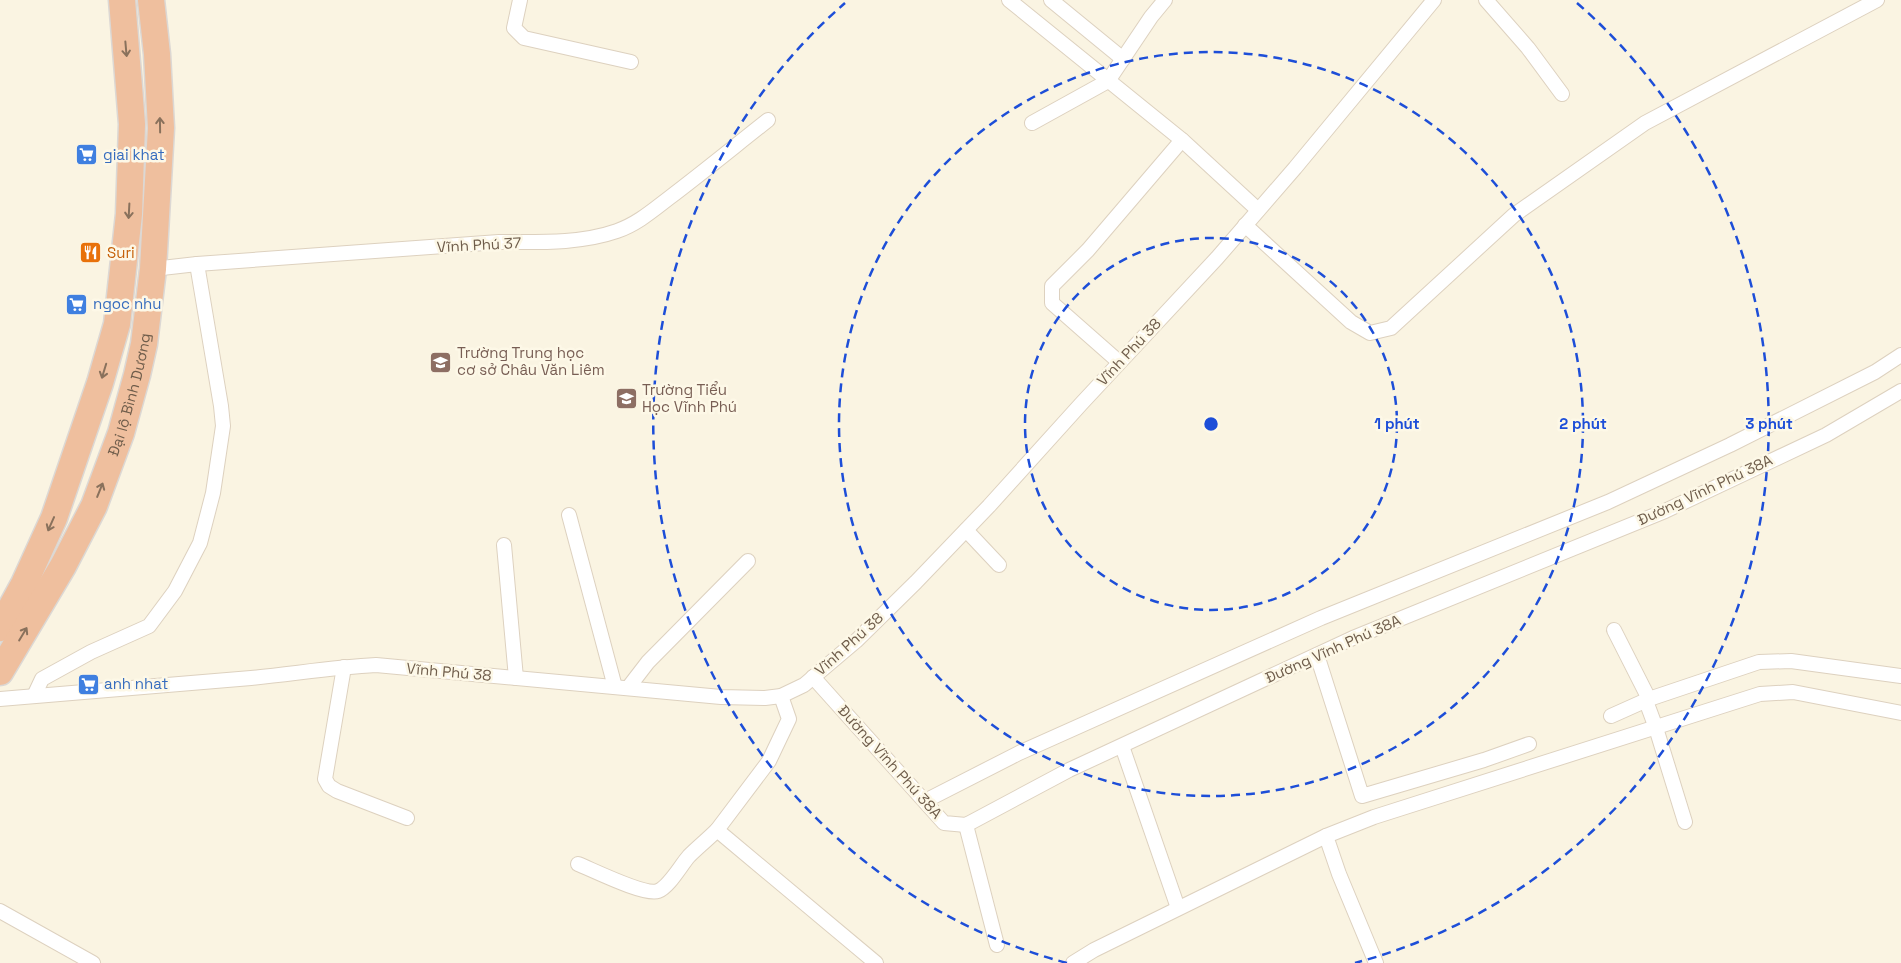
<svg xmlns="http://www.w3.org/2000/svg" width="1901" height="963" font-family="'Space Grotesk',sans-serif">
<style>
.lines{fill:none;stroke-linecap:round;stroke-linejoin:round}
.street-casing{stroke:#ddd1bf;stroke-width:16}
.highway-casing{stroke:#dcd8d4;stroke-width:29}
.street{stroke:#fff;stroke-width:14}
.highway{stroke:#efbf9e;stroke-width:26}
.oneway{stroke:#89715c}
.ring{fill:none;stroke:#1d4ed8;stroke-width:2.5;stroke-dasharray:9 6}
.labels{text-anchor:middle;stroke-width:5;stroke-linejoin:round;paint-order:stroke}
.shop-label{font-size:15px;fill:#366cbe;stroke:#fdf8e7;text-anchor:start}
.street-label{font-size:15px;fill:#6f5d4b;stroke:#fdf8e7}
.food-label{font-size:15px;fill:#c56008;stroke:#fdf8e7;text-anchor:start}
.education-label{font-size:15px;fill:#785e54;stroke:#fdf8e7;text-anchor:start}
.centre{fill:#1d4ed8;stroke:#fdf8e7;stroke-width:2.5}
.ring-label{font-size:15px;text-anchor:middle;font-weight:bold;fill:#1d4ed8;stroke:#fdf8e7;stroke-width:5;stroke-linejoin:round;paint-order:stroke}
</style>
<rect width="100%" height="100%" fill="#faf4e2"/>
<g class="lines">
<defs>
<g id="street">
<polyline points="520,0 514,28 524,38 631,62"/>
<polyline points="1009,0 1182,140 1088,250 1052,286 1052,303 1119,362"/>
<polyline points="1051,0 1123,59"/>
<polyline points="1486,0 1528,48 1562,94"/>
<polyline points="1032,123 1108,81 1151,17 1165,0"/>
<polyline points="1182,140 1258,210"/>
<polyline points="1245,225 1351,322 1370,333 1391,328 1514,215 1645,123 1877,0"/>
<path d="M 153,269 L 197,264 L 499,242 C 537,242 580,244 617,231 C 637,224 652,211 669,198 C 702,173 735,146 768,120"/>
<polyline points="569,515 615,687"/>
<polyline points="966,530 999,565"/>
<polyline points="504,545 516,678"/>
<polyline points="1614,630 1649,699"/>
<polyline points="1317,655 1362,796 1484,760 1529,744"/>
<polyline points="344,667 325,779 329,786 337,791 407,818"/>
<polyline points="813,677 944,823 966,825 1069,770 1353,638 1665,511 1826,435 1901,391"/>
<polyline points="628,688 648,662 748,561"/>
<polyline points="34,696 42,679 91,652 149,626 175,591 200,543 213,493 223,426 221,406 197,264"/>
<polyline points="781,696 789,719 769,761 717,830 876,963"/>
<path d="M 0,699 C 84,692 167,685 251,678 C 293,674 334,667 376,665 L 721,697 L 765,698 L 781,696 L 804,685 L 856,641 L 916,582 L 989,506 L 1081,404 L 1217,258 L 1295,168 L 1434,0"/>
<polyline points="1646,701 1656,728 1685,822"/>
<polyline points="1611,716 1649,699 1759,662 1791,661 1901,676"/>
<polyline points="1122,746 1178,908"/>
<polyline points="925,801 1019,753 1321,618 1608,502 1730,445 1875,372 1901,355"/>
<polyline points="966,825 997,945"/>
<path d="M 578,864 C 593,870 645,896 658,891 C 669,887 681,865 689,856 C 698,847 708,839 717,830"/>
<polyline points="0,911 93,963"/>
<polyline points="1073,963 1094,950 1326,836"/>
<polyline points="1376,963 1339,874 1326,836 1374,817 1760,694 1793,692 1901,713"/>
</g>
<g id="highway">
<polyline points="0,628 24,584 54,518 100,383 117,324 129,214 132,124 122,0"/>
<path id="s1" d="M 0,672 L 63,566 L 94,506 L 121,433 L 137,375 L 144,344 L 153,269 L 161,128 L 157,54 L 151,0"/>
</g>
</defs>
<!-- street casing -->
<use href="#street" class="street-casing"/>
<!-- highway casing -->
<use href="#highway" class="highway-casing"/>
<!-- street -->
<use href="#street" class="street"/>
<!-- highway -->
<use href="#highway" class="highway"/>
</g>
<!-- one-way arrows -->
<defs><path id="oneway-shaft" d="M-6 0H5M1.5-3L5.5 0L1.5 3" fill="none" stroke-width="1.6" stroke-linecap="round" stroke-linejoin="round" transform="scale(1.25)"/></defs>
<g class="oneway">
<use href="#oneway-shaft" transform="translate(126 49) rotate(85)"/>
<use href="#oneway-shaft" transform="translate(160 125) rotate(-91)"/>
<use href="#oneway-shaft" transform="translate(129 211) rotate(93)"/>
<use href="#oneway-shaft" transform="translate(104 371) rotate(107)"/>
<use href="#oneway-shaft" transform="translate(100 490) rotate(-68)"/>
<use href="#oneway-shaft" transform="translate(51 524) rotate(114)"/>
<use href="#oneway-shaft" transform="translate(23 634) rotate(-59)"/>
</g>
<!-- distance rings -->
<g class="ring">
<circle cx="1211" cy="424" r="186"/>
<circle cx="1211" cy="424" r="372"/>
<path d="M1067 963A558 558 0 0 1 845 3M1577 3A558 558 0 0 1 1355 963"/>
</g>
<!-- icons -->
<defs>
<symbol id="supermarket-square" viewBox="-11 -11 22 22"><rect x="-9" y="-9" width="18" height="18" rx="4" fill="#3f7fe0" stroke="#fdf8e7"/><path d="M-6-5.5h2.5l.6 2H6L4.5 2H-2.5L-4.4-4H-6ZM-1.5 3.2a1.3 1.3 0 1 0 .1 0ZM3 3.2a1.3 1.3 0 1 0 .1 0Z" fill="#fff"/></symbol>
<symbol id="restaurant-square" viewBox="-11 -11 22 22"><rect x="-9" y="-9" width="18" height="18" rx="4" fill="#e8710a" stroke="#fdf8e7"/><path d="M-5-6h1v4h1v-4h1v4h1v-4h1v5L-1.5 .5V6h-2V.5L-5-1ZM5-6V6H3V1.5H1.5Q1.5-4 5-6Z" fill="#fff"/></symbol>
<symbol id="school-square" viewBox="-11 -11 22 22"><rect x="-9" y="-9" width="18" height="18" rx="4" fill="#8d6e63" stroke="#fdf8e7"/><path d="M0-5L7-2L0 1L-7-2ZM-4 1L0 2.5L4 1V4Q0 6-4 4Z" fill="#fff"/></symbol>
</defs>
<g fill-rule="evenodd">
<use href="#supermarket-square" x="74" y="142" width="25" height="25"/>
<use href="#restaurant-square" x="78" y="240" width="25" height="25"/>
<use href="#supermarket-square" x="64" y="292" width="25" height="25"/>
<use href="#school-square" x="428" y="350" width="25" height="25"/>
<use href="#school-square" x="614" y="386" width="25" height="25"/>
<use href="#supermarket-square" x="76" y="672" width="25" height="25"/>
</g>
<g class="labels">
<!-- shop labels -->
<g class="shop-label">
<text x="103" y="160">giai khat</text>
<text x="93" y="309">ngoc nhu</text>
<text x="104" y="689">anh nhat</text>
</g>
<!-- street labels -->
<g class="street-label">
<text transform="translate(479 245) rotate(-3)" y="5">Vĩnh Phú 37</text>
<text transform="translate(1129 352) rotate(-47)" y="5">Vĩnh Phú 38</text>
<text dy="5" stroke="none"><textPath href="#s1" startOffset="308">Đại lộ Bình Dương</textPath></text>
<text transform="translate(1705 490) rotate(-25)" y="5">Đường Vĩnh Phú 38A</text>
<text transform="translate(849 644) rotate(-42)" y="5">Vĩnh Phú 38</text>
<text transform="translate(1333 649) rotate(-24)" y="5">Đường Vĩnh Phú 38A</text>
<text transform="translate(449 672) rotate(5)" y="5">Vĩnh Phú 38</text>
<text transform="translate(890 762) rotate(48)" y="5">Đường Vĩnh Phú 38A</text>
</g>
<!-- food labels -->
<g class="food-label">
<text x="107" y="258">Suri</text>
</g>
<!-- education labels -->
<g class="education-label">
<text x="457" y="358">Trường Trung học<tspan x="457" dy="17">cơ sở Châu Văn Liêm</tspan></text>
<text x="642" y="395">Trường Tiểu<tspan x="642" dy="17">Học Vĩnh Phú</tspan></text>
</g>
</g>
<circle cx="1211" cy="424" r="8" class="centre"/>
<g class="ring-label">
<text x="1397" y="429">1 phút</text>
<text x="1583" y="429">2 phút</text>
<text x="1769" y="429">3 phút</text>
</g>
</svg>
